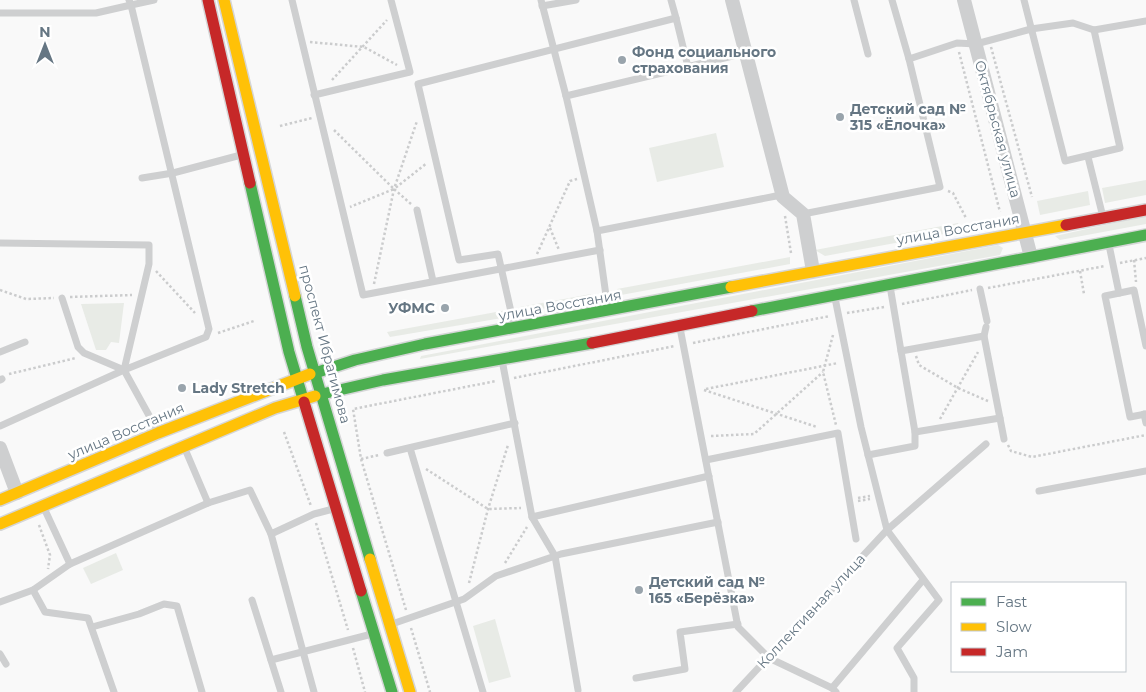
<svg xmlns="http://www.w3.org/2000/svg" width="1146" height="692" font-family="Montserrat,sans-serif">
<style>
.green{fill:#e8ebe6}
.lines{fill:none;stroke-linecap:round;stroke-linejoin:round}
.fast-casing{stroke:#d5d6d7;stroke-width:14}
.slow-casing{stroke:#d5d6d7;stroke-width:14}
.jam-casing{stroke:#d5d6d7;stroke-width:14}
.path{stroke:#cbcccd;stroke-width:2.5;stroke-dasharray:2.5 2.5;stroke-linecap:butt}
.lane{stroke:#cecfd0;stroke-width:7}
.street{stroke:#cecfd0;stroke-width:14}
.fast{stroke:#4caf50;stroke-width:11}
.slow{stroke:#ffc107;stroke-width:11}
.jam{stroke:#c62828;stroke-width:11}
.poi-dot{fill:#99a4ac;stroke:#fff;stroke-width:2}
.labels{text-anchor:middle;stroke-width:5;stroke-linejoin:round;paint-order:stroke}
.poi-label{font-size:14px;font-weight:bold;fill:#657683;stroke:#fff;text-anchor:start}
.street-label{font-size:14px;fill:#657683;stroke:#fff}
</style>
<rect width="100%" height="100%" fill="#f9f9f9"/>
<!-- green -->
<g class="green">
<polygon points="716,133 724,167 657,182 649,148"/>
<polygon points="1146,180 1146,195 1105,203 1102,188"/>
<polygon points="1088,191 1090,205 1040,215 1037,201"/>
<polygon points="1146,216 1146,224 1060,240 1055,236"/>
<polygon points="958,223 960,231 825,256 815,250"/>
<polygon points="998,245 1003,248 1000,255 420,359 421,356"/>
<polygon points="790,257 790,264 621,295 617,289"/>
<polygon points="591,294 589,300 585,301 584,297 559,302 557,306 525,312 520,307"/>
<polygon points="124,303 119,343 111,342 106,350 96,350 81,304"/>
<polygon points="507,310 508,317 390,337 387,332"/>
<polygon points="116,553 123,570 91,584 83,568"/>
<polygon points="495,619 511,677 489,683 473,626"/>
</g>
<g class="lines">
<defs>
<g id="fast">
<polyline points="250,183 289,352 304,402"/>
<polyline points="295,296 307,347 370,559"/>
<polyline points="752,311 1146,235"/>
<polyline points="315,373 355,360 425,344 731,287"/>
<polyline points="322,394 383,380 592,343"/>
<polyline points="361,591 392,692"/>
</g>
<g id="slow">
<polyline points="224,0 295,296"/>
<polyline points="731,287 1066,225"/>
<polyline points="0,500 158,433 310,374"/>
<polyline points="0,524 275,408 315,396"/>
<polyline points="370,559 410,692"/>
</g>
<g id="jam">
<polyline points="208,0 250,183"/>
<polyline points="1066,225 1146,210"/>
<polyline points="592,343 752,311"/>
<polyline points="304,402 361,591"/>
</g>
</defs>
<!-- fast casing -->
<use href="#fast" class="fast-casing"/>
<!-- slow casing -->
<use href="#slow" class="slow-casing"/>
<!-- jam casing -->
<use href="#jam" class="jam-casing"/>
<!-- path -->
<g class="path">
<polyline points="310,42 364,47 397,65"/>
<polyline points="991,47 1032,197"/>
<polyline points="959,52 1000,212"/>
<polyline points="332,80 387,20"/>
<polyline points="280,126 312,118"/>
<polyline points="334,130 394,189 350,207"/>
<polyline points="948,191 953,193 966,218"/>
<polyline points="411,204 394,189 427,163"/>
<polyline points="785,216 791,253"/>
<polyline points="550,228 559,250"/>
<polyline points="537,254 570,181 577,179"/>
<polyline points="1134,260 1136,282"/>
<polyline points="1120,263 1146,258"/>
<polyline points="156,271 195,313"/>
<polyline points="1080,271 1084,294"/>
<polyline points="374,284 394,189 417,121"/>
<polyline points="988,288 1105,266"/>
<polyline points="0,290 26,299 54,298"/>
<polyline points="70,297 132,295"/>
<polyline points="902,304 972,290"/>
<polyline points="847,313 884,307"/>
<polyline points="218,333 254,321"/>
<polyline points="833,335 823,372 836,425"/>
<polyline points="693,343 830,316"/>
<polyline points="916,356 919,365 958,388 988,401"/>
<polyline points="9,374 76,358"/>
<polyline points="514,378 675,346"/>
<polyline points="706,389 838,363"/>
<polyline points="704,390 817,427"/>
<polyline points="940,419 978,352"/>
<polyline points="284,432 311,506"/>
<polyline points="711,436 754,434 823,372"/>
<polyline points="1008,445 1011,451 1032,457 1146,435"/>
<polyline points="361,459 379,455"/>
<polyline points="426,469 488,509 521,508"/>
<polyline points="858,498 870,496"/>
<polyline points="858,501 870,499"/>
<polyline points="316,523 348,630"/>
<polyline points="39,525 50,555 48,569"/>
<polyline points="505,563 527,527"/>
<polyline points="469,583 488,509 508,445"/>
<polyline points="406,610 361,459 353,409 496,381"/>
<polyline points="411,628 430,692"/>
<polyline points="353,648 365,692"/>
</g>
<!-- lane -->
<g class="lane">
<polyline points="129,0 131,5 154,0"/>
<polyline points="292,0 363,295 600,250"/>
<polyline points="541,0 566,96"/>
<polyline points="671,0 676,18"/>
<polyline points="854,0 868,54"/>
<polyline points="892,0 909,59 957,43 976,44 1031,29 1073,23 1094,30 1146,21"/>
<polyline points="1024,0 1065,161 1120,148 1094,30"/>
<polyline points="542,6 576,0"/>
<polyline points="0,13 96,13 131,5 209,329 206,337 124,370 0,426"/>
<polyline points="314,95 410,72 391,0"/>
<polyline points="1088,157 1103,217"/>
<polyline points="142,178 173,173 241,155"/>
<polyline points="417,210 433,281"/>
<polyline points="803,214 940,187 909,59"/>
<polyline points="597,231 776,196 783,197"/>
<polyline points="0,243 149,245 149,264 124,370"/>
<polyline points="1109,245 1119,293"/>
<polyline points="890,286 901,351 984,336"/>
<polyline points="980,289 987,321"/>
<polyline points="62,298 78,347 84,353 124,370 157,430"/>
<polyline points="835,298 861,427 887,530 939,600 897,648 914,678 914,692"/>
<polyline points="608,310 597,231 566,96 745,53"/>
<polyline points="514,325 498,254 459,260 418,84 676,18 688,67"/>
<polyline points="986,327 984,336 1004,439"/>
<polyline points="680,328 738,627 769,658 832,688 836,692"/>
<polyline points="1146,346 1134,290 1105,296 1130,417 1146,414"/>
<polyline points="901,351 915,432 1000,418"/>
<polyline points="0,352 25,342"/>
<polyline points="502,360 532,517"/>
<polyline points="0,380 2,379"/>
<polyline points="1144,414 1146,423"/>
<polyline points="410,448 483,692"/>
<polyline points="185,449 208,503 250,490 271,534 314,514 333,509"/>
<polyline points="387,453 515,423"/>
<polyline points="868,455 915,446 915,432"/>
<polyline points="706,460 838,433 856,539"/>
<polyline points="1039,491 1146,471"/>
<polyline points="44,508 70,564"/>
<polyline points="271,534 314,692"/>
<polyline points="33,590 45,612 88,618 114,692"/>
<polyline points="252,600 281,692"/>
<polyline points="0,602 33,590 70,564 208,503"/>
<polyline points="392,624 464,599 496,576 561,554 718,522"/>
<polyline points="92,627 139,614 164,604 177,606 202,692"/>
<polyline points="0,654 6,664"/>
<polyline points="271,660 372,634"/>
<polyline points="636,678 685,669 680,632 738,624"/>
<polyline points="832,688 923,580"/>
<polyline points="578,690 555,556 532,517 709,476"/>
<polyline points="736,692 887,530 986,444"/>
</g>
<!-- street -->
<g class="street">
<polyline points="732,0 783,197 803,214 813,271"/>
<polyline points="964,0 1031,257"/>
<polyline points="0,448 17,493"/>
</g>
<!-- fast -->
<use href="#fast" class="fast"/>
<!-- slow -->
<use href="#slow" class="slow"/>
<!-- jam -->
<use href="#jam" class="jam"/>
</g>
<!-- markers -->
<g class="poi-dot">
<circle cx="622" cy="60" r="5"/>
<circle cx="840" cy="117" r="5"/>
<circle cx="445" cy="308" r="5"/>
<circle cx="182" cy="388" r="5"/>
<circle cx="639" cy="590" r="5"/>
</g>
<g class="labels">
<!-- poi labels -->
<g class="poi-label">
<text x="632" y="57">Фонд социального<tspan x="632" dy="16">страхования</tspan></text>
<text x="850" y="114">Детский сад №<tspan x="850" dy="16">315 «Ёлочка»</tspan></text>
<text x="435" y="313" text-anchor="end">УФМС</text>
<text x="192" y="393">Lady Stretch</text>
<text x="649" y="587">Детский сад №<tspan x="649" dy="16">165 «Берёзка»</tspan></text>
</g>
<!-- street labels -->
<g class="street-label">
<text transform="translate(998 129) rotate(75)" y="5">Октябрьская улица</text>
<text transform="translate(958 229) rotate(-10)" y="5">улица Восстания</text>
<text transform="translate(560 305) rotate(-10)" y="5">улица Восстания</text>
<text transform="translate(325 344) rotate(75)" y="5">проспект Ибрагимова</text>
<text transform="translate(126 431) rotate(-23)" y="5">улица Восстания</text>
<text transform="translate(811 611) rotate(-47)" y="5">Коллективная улица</text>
</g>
</g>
<!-- legend -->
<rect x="951" y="582" width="175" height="90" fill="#ffffff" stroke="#c1c8cd"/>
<rect x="961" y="598" width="25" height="8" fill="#4caf50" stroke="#c1c8cd"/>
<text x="996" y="607" font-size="15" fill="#657683">Fast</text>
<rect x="961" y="623" width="25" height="8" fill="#ffc107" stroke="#c1c8cd"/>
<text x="996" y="632" font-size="15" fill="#657683">Slow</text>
<rect x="961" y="648" width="25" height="8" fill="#c62828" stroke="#c1c8cd"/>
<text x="996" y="657" font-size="15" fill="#657683">Jam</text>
<!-- north arrow -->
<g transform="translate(45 45)" stroke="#ffffff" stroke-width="4" paint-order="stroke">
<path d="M0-4L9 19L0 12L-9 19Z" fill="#657683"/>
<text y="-8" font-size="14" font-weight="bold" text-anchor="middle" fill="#657683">N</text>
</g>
</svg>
